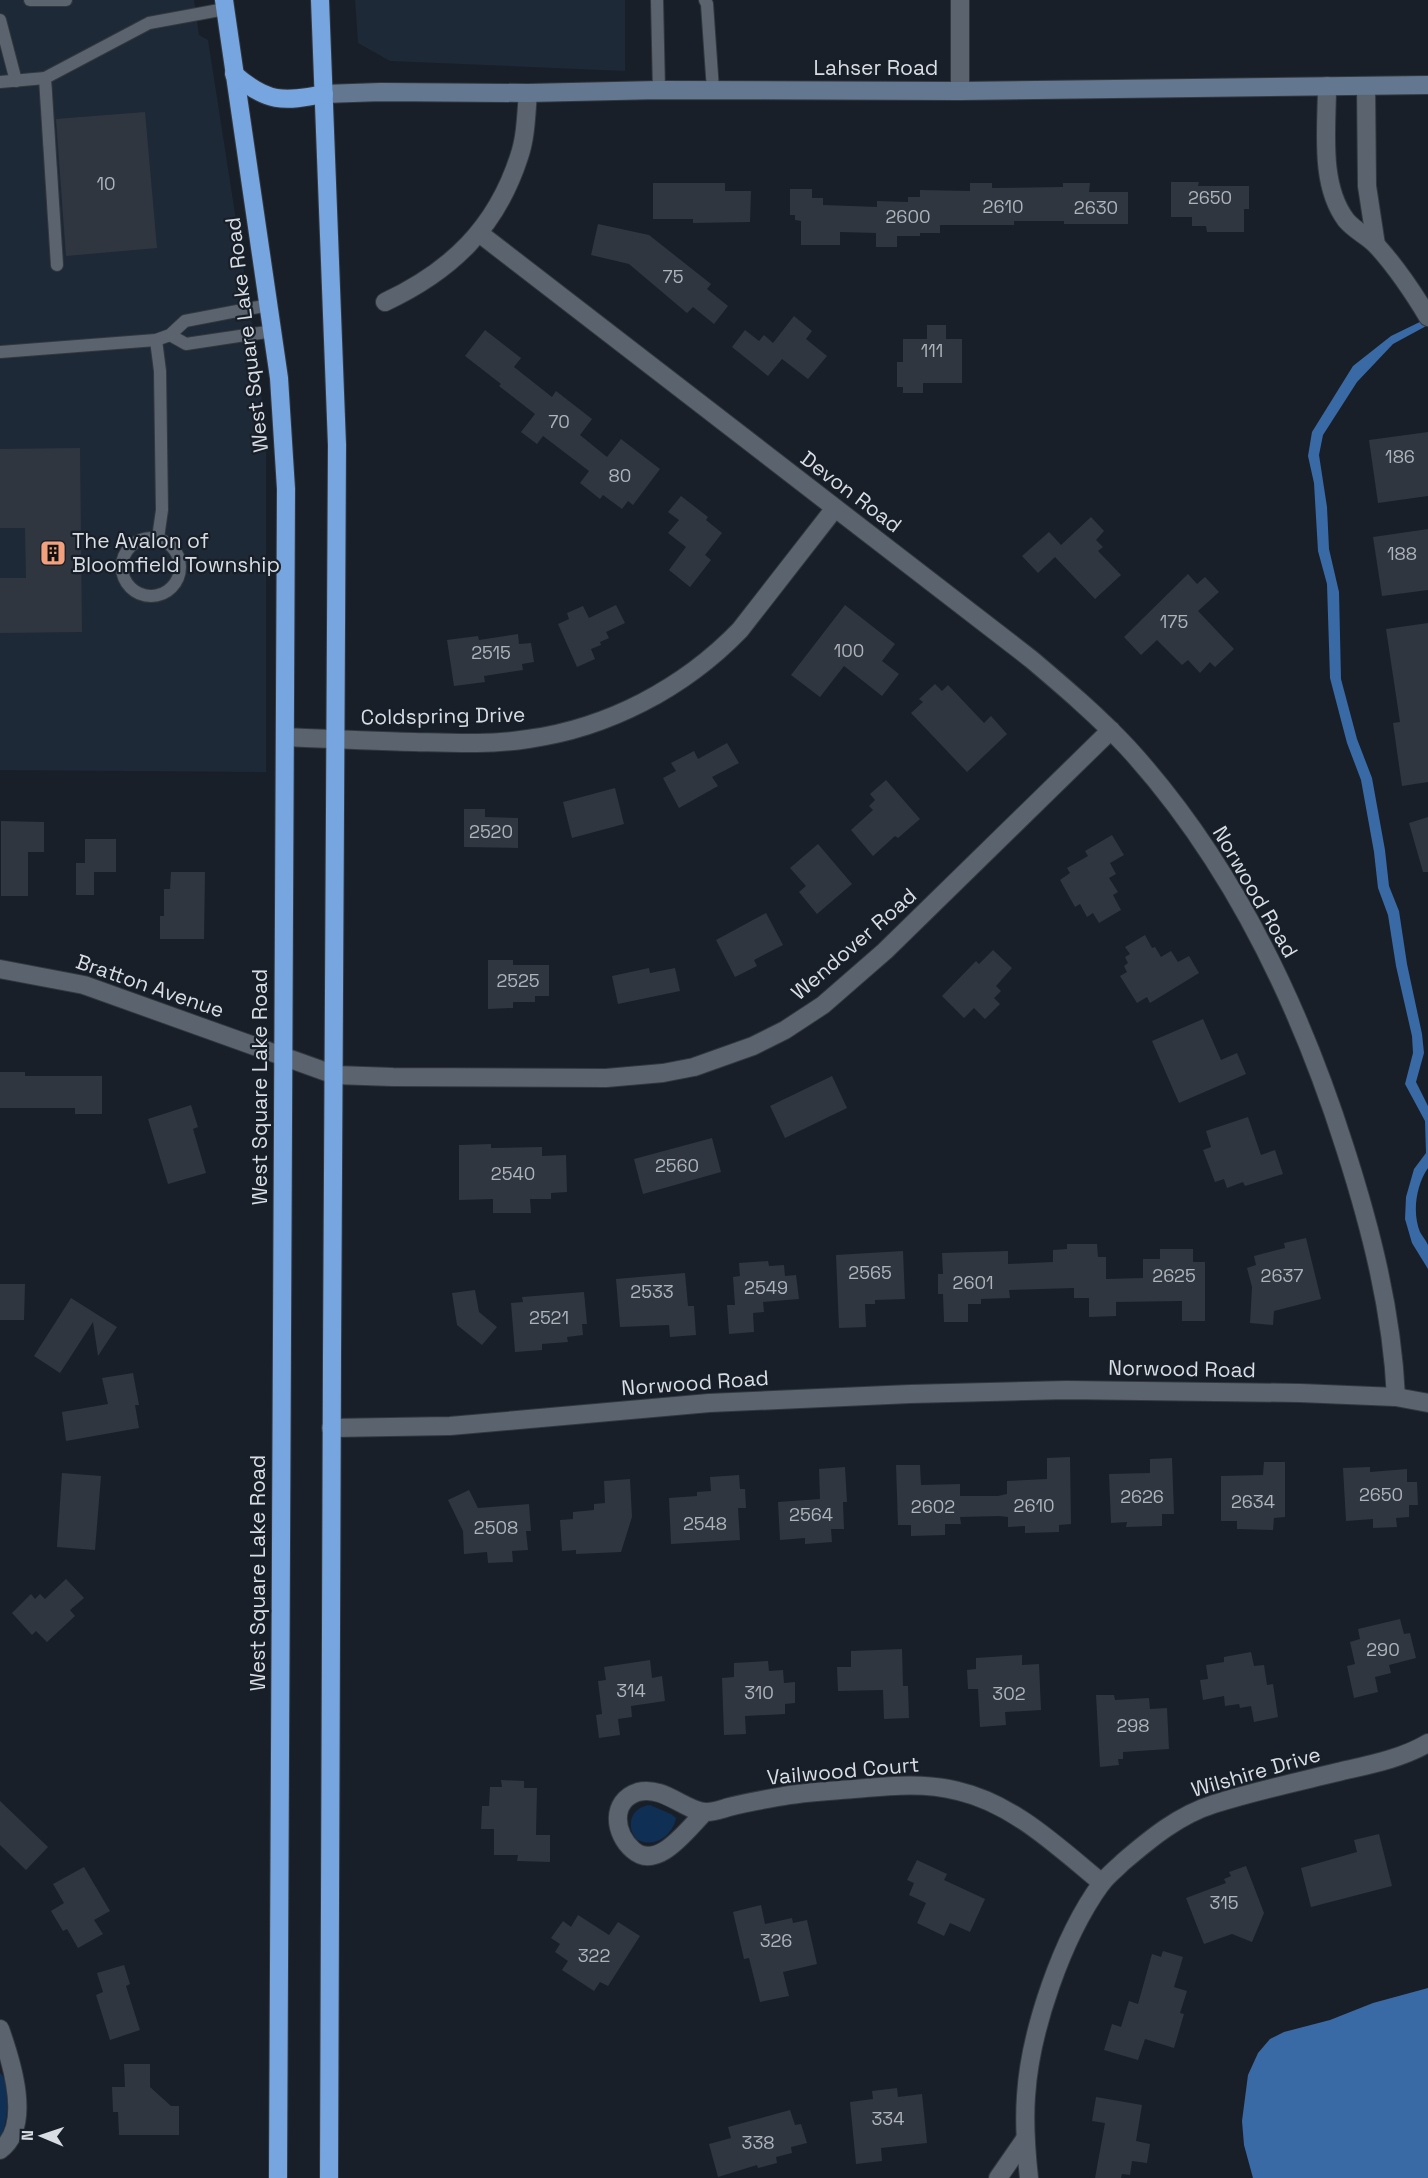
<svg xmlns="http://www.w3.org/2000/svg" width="1428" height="2178" font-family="'Space Grotesk',sans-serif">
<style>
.built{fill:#1d2936}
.grass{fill:#0f2f54}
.water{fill:#396aa5}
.building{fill:#2f3640}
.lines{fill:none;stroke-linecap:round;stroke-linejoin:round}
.lane-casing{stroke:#33383f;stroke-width:14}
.street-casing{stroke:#33383f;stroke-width:20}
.secondary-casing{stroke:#33383f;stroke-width:20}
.highway-casing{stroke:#33383f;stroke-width:20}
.lane{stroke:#5b646e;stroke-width:12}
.street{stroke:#5b646e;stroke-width:18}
.secondary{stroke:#637890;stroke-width:18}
.highway{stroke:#76a5df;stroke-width:18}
.labels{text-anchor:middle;stroke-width:4.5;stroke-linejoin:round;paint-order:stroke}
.number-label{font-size:18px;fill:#aeb3ba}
.street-label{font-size:21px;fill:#d8dde3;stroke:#181f28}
.poi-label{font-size:21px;fill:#d8dde3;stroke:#181f28;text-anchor:start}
</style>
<rect width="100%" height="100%" fill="#181f28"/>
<!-- built -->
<g class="built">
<polygon points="0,0 194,0 199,35 208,40 259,368 266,452 266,772 0,770"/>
<polygon points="355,0 625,0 625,71 390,61 358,43"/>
</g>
<!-- grass -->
<g class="grass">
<path d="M 650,1805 L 671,1814 L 676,1818 C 672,1837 653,1849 636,1839 C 625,1824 632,1807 650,1805 Z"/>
<path d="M 0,2073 C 12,2082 8,2126 0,2137 Z"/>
</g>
<!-- water -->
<g class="water">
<path d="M 1428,318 L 1428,325 L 1393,344 L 1357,382 L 1323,435 L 1319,455 L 1327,507 L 1329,549 L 1339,592 L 1341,679 L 1357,739 L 1372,778 L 1385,850 L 1389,886 L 1399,911 L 1407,964 L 1422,1034 L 1424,1053 L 1416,1082 L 1428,1106 L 1428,1168 C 1416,1185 1412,1213 1420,1232 C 1422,1236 1426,1240 1428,1245 C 1428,1251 1428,1261 1428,1269 L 1412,1243 L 1405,1219 L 1406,1197 L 1414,1169 L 1426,1153 L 1425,1121 L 1405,1084 L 1413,1053 L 1412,1036 L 1396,966 L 1388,915 L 1378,888 L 1374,852 L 1361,780 L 1347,743 L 1330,678 L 1327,584 L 1318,551 L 1314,483 L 1308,456 L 1312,432 L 1353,366 L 1391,336 Z"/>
<polygon points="1428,1988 1428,2178 1253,2178 1244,2145 1242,2121 1248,2075 1258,2053 1270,2039 1284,2032 1330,2020 1373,2003"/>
</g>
<!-- building -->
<g class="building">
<polygon points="145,112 157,248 66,256 56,119"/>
<polygon points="1171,182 1199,182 1198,186 1249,186 1249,209 1244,209 1244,232 1207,232 1206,226 1192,226 1192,217 1171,217"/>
<polygon points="653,183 725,183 725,191 751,191 750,222 693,223 693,219 653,219"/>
<polygon points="970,183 992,183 992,188 1063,187 1063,183 1090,183 1089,192 1128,192 1128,224 1064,224 1064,221 1014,221 1014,225 940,225 940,233 920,233 920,236 897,236 897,247 876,247 876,233 840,232 840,245 801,245 801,221 795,220 795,215 790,215 790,189 812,189 812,198 823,198 823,205 877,207 877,201 908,202 908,197 920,197 920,190 970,191"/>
<polygon points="598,224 649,235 711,284 707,289 728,306 714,324 693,307 687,313 629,264 591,255"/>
<polygon points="794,316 812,331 806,339 827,356 808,379 782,359 768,376 732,347 745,330 759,341 764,335 773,343"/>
<polygon points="927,325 946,325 946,339 962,339 962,383 923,383 923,393 903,393 903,387 897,387 897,362 903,362 903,339 927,339"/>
<polygon points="485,330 521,358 514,367 552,397 556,391 592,419 580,435 607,457 621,439 660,469 633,505 628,501 622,509 603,495 600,499 580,483 589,471 543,436 537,444 521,432 535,414 499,386 501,384 465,356"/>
<polygon points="1428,432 1428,496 1378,503 1369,440"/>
<polygon points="80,448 82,632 0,633 0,578 26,578 25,528 0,528 0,449"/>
<polygon points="681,496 708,517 706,520 722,533 705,555 711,560 690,587 669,570 686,547 668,533 679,520 668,512"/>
<polygon points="1091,517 1104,531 1096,540 1103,547 1098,551 1121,575 1095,599 1055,557 1038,573 1022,556 1049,532 1061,545"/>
<polygon points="1428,529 1428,590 1382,596 1373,537"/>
<polygon points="1188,574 1197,584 1205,577 1219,592 1198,611 1234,649 1215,667 1210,662 1200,673 1188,660 1182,665 1157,640 1141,655 1124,637"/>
<polygon points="616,605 625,623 606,632 609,638 600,642 601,645 591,649 595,659 577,667 558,624 569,619 567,613 583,606 589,618"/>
<polygon points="845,605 895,644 882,661 899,674 882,696 844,666 820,697 791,675"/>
<polygon points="1428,623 1428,782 1402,786 1393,723 1400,722 1386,629"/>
<polygon points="518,634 519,644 531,643 534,662 522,664 523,670 484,676 485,682 454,686 447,640 478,636 479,640"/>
<polygon points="935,684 942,691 948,685 984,723 991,716 1007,734 967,772 911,713 923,702 919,699"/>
<polygon points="727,743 739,763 712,777 718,786 679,808 663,778 676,771 671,763 694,751 698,759"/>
<polygon points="886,780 920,819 898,838 895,836 873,856 851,830 873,810 869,806 875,800 870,794"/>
<polygon points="615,788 624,824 572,838 563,802"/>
<polygon points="464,809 485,809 485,817 518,818 518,848 464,847"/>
<polygon points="1428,817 1428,872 1423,872 1409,823"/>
<polygon points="1,821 44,822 44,852 28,852 28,896 1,896"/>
<polygon points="1112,835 1124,855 1110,863 1116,874 1109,878 1118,892 1113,895 1121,910 1099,923 1093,913 1087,917 1080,904 1075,907 1060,880 1070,873 1067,868 1088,856 1085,851"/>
<polygon points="85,839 116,839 116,872 94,872 94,895 76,895 76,863 85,863"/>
<polygon points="818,844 852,884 817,914 799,892 806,886 790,868"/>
<polygon points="171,872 205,872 204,939 160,939 160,916 164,916 164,889 170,889"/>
<polygon points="766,913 783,945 754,960 757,966 735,977 716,940"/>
<polygon points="1145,935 1152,948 1155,947 1161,957 1171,951 1178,962 1189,956 1199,973 1150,1003 1147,997 1137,1003 1120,976 1127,972 1124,966 1128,963 1125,957 1130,954 1125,947"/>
<polygon points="993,950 1012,968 996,986 1001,991 994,998 1000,1004 985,1019 974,1008 964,1018 942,996 976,961 979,964"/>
<polygon points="488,960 513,960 513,965 549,965 549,996 535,996 535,1002 513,1002 513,1008 488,1009"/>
<polygon points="649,968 650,973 675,968 680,991 618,1004 612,976"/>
<polygon points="1203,1019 1221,1060 1237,1053 1246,1074 1179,1103 1152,1041"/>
<polygon points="0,1072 25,1072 25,1076 102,1076 102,1114 75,1114 75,1108 0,1108"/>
<polygon points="832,1076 847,1108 785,1138 770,1106"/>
<polygon points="191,1105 198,1127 193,1129 206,1173 168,1184 148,1119"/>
<polygon points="1248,1117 1261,1155 1275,1150 1283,1174 1245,1186 1243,1182 1227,1188 1224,1179 1215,1182 1203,1150 1211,1147 1206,1131"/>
<polygon points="712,1138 721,1172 643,1194 634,1159"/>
<polygon points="491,1144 491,1148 542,1147 542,1156 566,1155 567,1192 551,1193 551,1199 530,1199 531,1213 493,1213 493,1199 459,1200 459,1145"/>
<polygon points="1306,1238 1321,1299 1274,1311 1273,1325 1250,1323 1252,1287 1247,1268 1256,1265 1254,1256 1285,1248 1284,1243"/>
<polygon points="1067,1244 1097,1244 1098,1257 1106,1257 1106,1279 1143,1278 1143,1259 1160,1259 1160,1249 1193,1249 1193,1262 1205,1262 1205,1321 1182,1321 1182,1301 1116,1302 1116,1316 1089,1317 1089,1298 1074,1298 1074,1288 1009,1290 1010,1298 981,1299 981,1304 968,1304 968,1322 944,1322 943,1294 938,1294 938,1274 943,1274 942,1253 1008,1251 1008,1264 1053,1262 1053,1250 1067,1249"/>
<polygon points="903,1251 905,1299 875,1300 875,1304 865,1304 866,1327 839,1328 836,1255"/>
<polygon points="768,1261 769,1266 784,1265 785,1276 796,1275 799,1299 763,1302 764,1312 753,1313 754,1332 729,1334 727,1305 735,1305 733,1277 740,1276 739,1263"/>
<polygon points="685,1273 688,1306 694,1306 696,1335 670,1337 669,1325 620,1327 616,1279"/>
<polygon points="0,1284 25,1284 24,1320 0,1320"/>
<polygon points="475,1290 479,1312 497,1327 482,1345 457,1325 452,1293"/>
<polygon points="584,1292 587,1324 582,1324 583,1335 567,1337 568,1342 542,1344 542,1350 515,1352 511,1303 523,1302 522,1297"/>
<polygon points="71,1298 117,1327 98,1356 93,1322 60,1373 34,1356"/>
<polygon points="133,1373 139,1405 135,1405 139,1428 66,1441 62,1412 108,1404 102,1378"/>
<polygon points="1070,1457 1071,1524 1059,1525 1059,1532 1025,1533 1025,1526 1008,1527 1008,1517 999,1516 960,1517 961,1524 945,1524 945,1535 911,1536 911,1525 898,1525 896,1465 920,1465 921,1485 960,1484 960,1496 998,1496 1007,1494 1007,1481 1047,1479 1047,1458"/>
<polygon points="1172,1458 1174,1514 1162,1514 1162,1526 1126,1527 1127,1522 1111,1523 1109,1474 1150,1473 1150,1459"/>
<polygon points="1264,1462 1285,1462 1285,1517 1274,1518 1273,1530 1237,1529 1237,1521 1221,1521 1221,1476 1263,1475"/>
<polygon points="845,1467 847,1502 843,1502 844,1529 831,1529 832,1542 805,1544 805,1538 780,1540 778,1502 820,1499 819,1469"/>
<polygon points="1370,1467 1370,1472 1407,1469 1407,1482 1417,1482 1418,1505 1409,1505 1409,1517 1396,1518 1397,1527 1373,1528 1373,1519 1346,1521 1343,1468"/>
<polygon points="62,1473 101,1476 95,1550 57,1547"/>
<polygon points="739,1475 740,1489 745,1489 746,1508 738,1508 740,1540 671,1544 669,1498 697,1496 697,1492 711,1491 710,1477"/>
<polygon points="630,1479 632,1517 621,1552 576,1554 576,1550 562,1551 560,1520 573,1519 573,1512 594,1510 594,1504 605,1503 604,1481"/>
<polygon points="469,1490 478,1508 529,1504 531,1531 526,1531 528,1550 512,1551 513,1562 488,1563 487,1552 464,1554 463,1531 448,1500"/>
<polygon points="66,1579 84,1598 70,1610 75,1616 47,1642 36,1631 32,1635 12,1613 31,1594 35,1599 40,1594 45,1599"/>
<polygon points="1400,1619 1404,1634 1410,1633 1416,1658 1389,1665 1391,1673 1375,1677 1378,1692 1354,1698 1347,1666 1355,1664 1350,1642 1360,1639 1358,1629"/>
<polygon points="902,1649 903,1686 908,1686 909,1718 884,1719 883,1690 838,1691 837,1667 851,1667 851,1651"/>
<polygon points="1251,1652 1254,1666 1264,1665 1267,1685 1273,1684 1278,1717 1254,1722 1251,1706 1240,1708 1239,1704 1225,1706 1224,1696 1203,1700 1200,1680 1208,1679 1206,1665 1224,1662 1224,1657"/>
<polygon points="1022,1655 1022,1665 1039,1664 1041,1710 1005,1712 1006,1725 980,1727 978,1689 968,1689 967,1670 976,1669 976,1658"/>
<polygon points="650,1660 652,1678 662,1676 665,1701 631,1706 632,1717 618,1719 620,1735 599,1738 596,1715 602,1714 598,1681 606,1680 604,1667"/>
<polygon points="768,1661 769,1671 783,1670 784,1683 795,1682 795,1703 785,1704 785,1714 745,1716 746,1734 724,1735 722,1678 734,1677 734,1663"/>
<polygon points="1096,1695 1114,1695 1115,1700 1149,1698 1150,1709 1167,1708 1169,1749 1123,1752 1123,1759 1118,1759 1119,1765 1100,1767"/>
<polygon points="501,1780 524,1781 524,1788 537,1788 536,1835 550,1835 550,1862 517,1861 518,1855 494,1855 494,1829 481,1829 482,1806 489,1806 490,1787 502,1787"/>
<polygon points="0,1801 48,1847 26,1870 0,1845"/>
<polygon points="1379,1834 1392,1886 1311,1907 1301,1868 1357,1852 1354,1840"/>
<polygon points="917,1860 947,1874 944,1880 985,1899 970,1932 950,1923 944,1936 917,1923 926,1903 909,1895 914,1883 907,1880"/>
<polygon points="1246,1866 1264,1913 1252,1942 1232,1934 1204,1944 1186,1898 1226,1883 1224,1879 1231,1876 1229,1872"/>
<polygon points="84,1867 110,1911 94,1920 103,1934 78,1948 67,1929 63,1931 51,1911 64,1903 53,1884"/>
<polygon points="761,1905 765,1924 792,1918 793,1923 807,1920 817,1964 783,1972 789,1996 760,2002 749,1958 744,1959 733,1912"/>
<polygon points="578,1915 609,1935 618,1922 640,1936 608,1986 600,1982 594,1991 562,1970 568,1961 555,1952 560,1944 551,1938 563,1921 571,1927"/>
<polygon points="1163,1951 1183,1957 1174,1987 1187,1991 1180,2013 1184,2014 1174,2048 1145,2039 1138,2060 1104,2050 1112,2024 1121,2027 1129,2001 1138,2004 1152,1954 1161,1957"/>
<polygon points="124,1965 130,1984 126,1986 140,2030 110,2040 96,1995 103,1992 97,1973"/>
<polygon points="124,2064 150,2064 150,2087 171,2106 179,2106 179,2135 119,2135 118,2112 113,2112 112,2087 125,2087"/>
<polygon points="897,2088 898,2097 922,2094 927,2143 881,2148 882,2161 856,2164 850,2102 873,2099 872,2091"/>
<polygon points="1096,2097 1142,2105 1136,2141 1150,2144 1147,2163 1132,2161 1130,2175 1122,2174 1121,2178 1095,2178 1105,2123 1092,2121"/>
<polygon points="790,2110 795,2125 801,2124 807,2143 791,2147 792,2153 776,2157 777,2163 758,2168 757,2165 718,2177 709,2144 731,2138 728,2127"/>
</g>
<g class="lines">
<defs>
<g id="lane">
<polyline points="30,0 66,0"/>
<polyline points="657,0 659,90"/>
<polyline points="705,0 707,4 713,90"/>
<polyline points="0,20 16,81"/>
<polyline points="45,78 57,265"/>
<polyline points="0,82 45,78 149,23 225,9"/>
<polyline points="170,335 186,344 273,331"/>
<polyline points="156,340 160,371 162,510 158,538"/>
<polyline points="0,352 156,340 170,335 185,321 269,305"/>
<circle cx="151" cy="567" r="29"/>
</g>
<g id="street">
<polyline points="960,0 960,91"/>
<path d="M 1327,86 C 1327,128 1319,184 1346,220 C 1355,231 1368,236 1377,246 C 1397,268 1413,292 1428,317"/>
<polyline points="1366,86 1367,186 1376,245"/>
<path d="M 479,233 L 1031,659 C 1064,687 1098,716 1128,748 C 1232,862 1299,1003 1345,1148 C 1371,1229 1392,1311 1396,1397"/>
<path d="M 385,302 C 451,271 496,228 519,157 C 526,137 526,115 528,93"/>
<path d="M 285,737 C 328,739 371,741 414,742 C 452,743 490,745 528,739 C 608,728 684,688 740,630 L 835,508"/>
<polyline points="0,969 84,985 335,1075 393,1077 606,1078 663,1073 694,1067 753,1046 785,1030 823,1005 885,951 1111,730"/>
<polyline points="331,1428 450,1426 709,1403 910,1394 1066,1390 1300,1393 1396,1397 1428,1403"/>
<path d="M 705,1812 C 688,1828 658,1872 633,1850 C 614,1834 610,1801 638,1792 C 664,1785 687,1813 707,1812 C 714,1812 722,1809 729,1807 C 745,1803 761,1800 778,1797 C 803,1792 829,1791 854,1789 C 888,1786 924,1782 958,1791 C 1014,1804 1058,1847 1102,1883"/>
<path d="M 0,2029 C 11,2060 33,2126 0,2150"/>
<polyline points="998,2178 1025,2139"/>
<path d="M 1029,2178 C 1026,2151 1024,2124 1026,2096 C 1030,2031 1062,1938 1101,1884 C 1107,1876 1116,1869 1123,1862 C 1151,1838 1179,1815 1214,1804 C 1255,1791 1297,1782 1338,1772 C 1368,1765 1401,1759 1428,1743"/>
</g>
<polyline id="secondary" points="324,94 381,92 528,93 659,90 960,91 1428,85"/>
<g id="highway">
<polyline points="224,0 279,378 286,489 278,2178"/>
<polyline points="320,0 337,445 332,1356 329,2178"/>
<path d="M 234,74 C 267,103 283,102 324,94"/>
</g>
</defs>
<!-- lane casing -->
<use href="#lane" class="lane-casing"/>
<!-- street casing -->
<use href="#street" class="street-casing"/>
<!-- secondary casing -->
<use href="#secondary" class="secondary-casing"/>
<!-- highway casing -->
<use href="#highway" class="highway-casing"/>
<!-- lane -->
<use href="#lane" class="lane"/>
<!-- street -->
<use href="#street" class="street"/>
<!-- secondary -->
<use href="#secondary" class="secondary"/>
<!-- highway -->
<use href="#highway" class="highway"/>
</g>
<!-- icons -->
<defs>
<symbol id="building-square" viewBox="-11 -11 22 22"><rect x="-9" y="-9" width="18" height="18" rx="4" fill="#f2a17e" stroke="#181f28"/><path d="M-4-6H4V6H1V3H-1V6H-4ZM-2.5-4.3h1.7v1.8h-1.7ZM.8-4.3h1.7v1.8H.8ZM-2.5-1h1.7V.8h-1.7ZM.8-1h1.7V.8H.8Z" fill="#111"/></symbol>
</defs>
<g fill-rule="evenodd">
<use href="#building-square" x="38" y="538" width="30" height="30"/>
</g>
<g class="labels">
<!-- number labels -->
<g class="number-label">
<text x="106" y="190">10</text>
<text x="1210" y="204">2650</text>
<text x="1003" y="213">2610</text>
<text x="1096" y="214">2630</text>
<text x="908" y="223">2600</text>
<text x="673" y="283">75</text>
<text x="932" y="357">111</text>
<text x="559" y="428">70</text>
<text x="1400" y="463">186</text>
<text x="620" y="482">80</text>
<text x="1402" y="560">188</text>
<text x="1174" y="628">175</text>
<text x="849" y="657">100</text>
<text x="491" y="659">2515</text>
<text x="491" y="838">2520</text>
<text x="518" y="987">2525</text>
<text x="677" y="1172">2560</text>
<text x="513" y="1180">2540</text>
<text x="870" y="1279">2565</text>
<text x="1174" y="1282">2625</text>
<text x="1282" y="1282">2637</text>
<text x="973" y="1289">2601</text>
<text x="766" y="1294">2549</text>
<text x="652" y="1298">2533</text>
<text x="549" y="1324">2521</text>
<text x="1381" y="1501">2650</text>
<text x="1142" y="1503">2626</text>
<text x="1253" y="1508">2634</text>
<text x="1034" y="1512">2610</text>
<text x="933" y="1513">2602</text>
<text x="811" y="1521">2564</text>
<text x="705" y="1530">2548</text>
<text x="496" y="1534">2508</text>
<text x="1383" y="1656">290</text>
<text x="631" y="1697">314</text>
<text x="759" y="1699">310</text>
<text x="1009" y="1700">302</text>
<text x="1133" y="1732">298</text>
<text x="1224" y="1909">315</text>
<text x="776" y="1947">326</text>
<text x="594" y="1962">322</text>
<text x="888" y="2125">334</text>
<text x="758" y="2149">338</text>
</g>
<!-- street labels -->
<g class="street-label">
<text x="876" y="75">Lahser Road</text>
<text transform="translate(247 335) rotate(-97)" y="7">West Square Lake Road</text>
<text transform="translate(851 492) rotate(37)" y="7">Devon Road</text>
<text transform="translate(443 716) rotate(-1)" y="7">Coldspring Drive</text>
<text transform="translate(1255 892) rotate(60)" y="7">Norwood Road</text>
<text transform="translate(854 944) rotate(-41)" y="7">Wendover Road</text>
<text transform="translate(150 986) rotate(19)" y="7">Bratton Avenue</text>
<text transform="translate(260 1087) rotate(-90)" y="7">West Square Lake Road</text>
<text transform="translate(1182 1369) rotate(1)" y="7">Norwood Road</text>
<text transform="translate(695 1383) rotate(-4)" y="7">Norwood Road</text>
<text transform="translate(258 1573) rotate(-90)" y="7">West Square Lake Road</text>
<text transform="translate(843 1771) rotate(-5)" y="7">Vailwood Court</text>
<text transform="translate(1256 1772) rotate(-16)" y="7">Wilshire Drive</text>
</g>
<!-- poi labels -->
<g class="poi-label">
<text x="72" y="548">The Avalon of<tspan x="72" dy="24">Bloomfield Township</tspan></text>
</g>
</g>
<!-- north arrow -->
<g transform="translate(42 2136) rotate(272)" stroke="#181f28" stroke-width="4.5" paint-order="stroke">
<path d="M0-4.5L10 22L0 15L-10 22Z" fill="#d8dde3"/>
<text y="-9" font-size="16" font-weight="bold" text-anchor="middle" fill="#d8dde3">N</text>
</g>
</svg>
